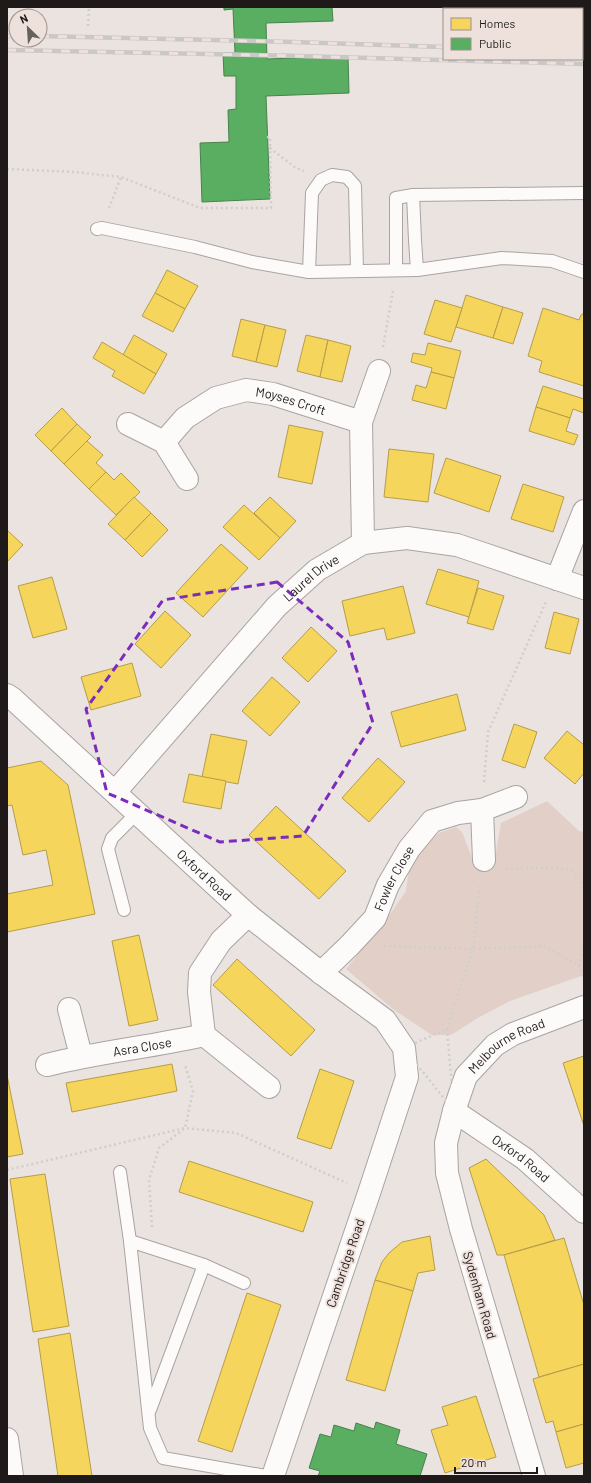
<svg xmlns="http://www.w3.org/2000/svg" width="591" height="1483" font-family="Barlow,sans-serif">
<style>
.green{fill:#e2d0c8}
.homes{fill:#f6d55c;stroke:#b69d48}
.public{fill:#5aae61;stroke:#48824b}
.lines{fill:none;stroke-linecap:round;stroke-linejoin:round}
.service-casing{stroke:#a9a4a1;stroke-width:14}
.minor-casing{stroke:#a9a4a1;stroke-width:24}
.tertiary-casing{stroke:#a9a4a1;stroke-width:24}
.path{stroke:#d0cecd;stroke-width:2.5;stroke-dasharray:2 3;stroke-linecap:butt}
.service{stroke:#fcfbfa;stroke-width:12}
.minor{stroke:#fcfbfa;stroke-width:22}
.tertiary{stroke:#fcfbfa;stroke-width:22}
.tram{stroke:#cac7c6;stroke-width:1}
.rail-casing{stroke:#cac7c6;stroke-width:4.5}
.rail{stroke:#eee1dc;stroke-width:3;stroke-dasharray:9;stroke-linecap:butt}
.marked{fill:none;stroke:#7b2cbf;stroke-width:3;stroke-dasharray:8 5;stroke-linejoin:round}
.labels{text-anchor:middle;stroke-width:4;stroke-linejoin:round;paint-order:stroke}
.street-label{font-size:13px;fill:#1f1a19;stroke:#eee1dc}
</style>
<rect width="100%" height="100%" fill="#eae3e0"/>
<!-- green -->
<polygon class="green" points="547,801 579,831 584,832 584,975 510,1001 476,1019 451,1035 432,1035 394,1010 346,969 386,920 406,891 410,862 423,847 439,833 456,827 462,832 473,860 495,858 501,823"/>
<!-- homes -->
<g class="homes">
<polygon points="167,270 198,286 185,309 155,293"/>
<polygon points="155,293 185,309 173,332 142,316"/>
<polygon points="466,295 503,307 493,338 456,327"/>
<polygon points="435,300 462,308 451,342 424,334"/>
<polygon points="503,307 523,313 513,344 493,338"/>
<polygon points="543,308 579,320 581,315 584,313 584,386 539,372 542,361 528,356"/>
<polygon points="241,319 265,325 256,362 232,356"/>
<polygon points="265,325 286,330 277,367 256,362"/>
<polygon points="134,335 167,354 156,374 123,355"/>
<polygon points="306,335 328,340 320,377 297,371"/>
<polygon points="328,340 351,346 342,382 320,377"/>
<polygon points="102,342 156,374 144,394 112,376 115,371 93,358"/>
<polygon points="428,343 461,351 454,378 431,372 432,368 411,362 413,353 425,355"/>
<polygon points="431,372 454,378 446,409 412,400 416,385 426,388"/>
<polygon points="543,386 584,399 584,413 573,409 570,418 536,407"/>
<polygon points="536,407 570,418 566,431 578,435 574,445 529,431"/>
<polygon points="62,408 77,424 51,451 35,435"/>
<polygon points="77,424 91,437 64,464 51,451"/>
<polygon points="289,425 323,432 312,484 278,477"/>
<polygon points="87,441 103,455 96,463 106,472 89,489 64,464"/>
<polygon points="389,449 434,454 428,502 384,497"/>
<polygon points="446,458 501,476 489,512 434,493"/>
<polygon points="106,472 114,480 121,473 140,492 116,515 89,489"/>
<polygon points="523,484 564,497 553,532 511,519"/>
<polygon points="134,497 151,513 125,540 108,524"/>
<polygon points="270,497 296,521 280,538 254,513"/>
<polygon points="244,505 280,538 259,560 223,527"/>
<polygon points="151,513 168,530 142,557 125,540"/>
<polygon points="7,530 23,545 7,562"/>
<polygon points="221,544 248,568 203,617 176,593"/>
<polygon points="438,569 479,581 469,617 426,604"/>
<polygon points="52,577 67,629 33,638 18,586"/>
<polygon points="403,586 415,633 387,640 384,628 350,636 342,601"/>
<polygon points="478,588 504,596 493,630 467,623"/>
<polygon points="165,611 191,635 161,668 135,644"/>
<polygon points="554,612 579,619 570,654 545,648"/>
<polygon points="311,627 337,651 308,682 282,658"/>
<polygon points="132,663 141,696 91,710 81,677"/>
<polygon points="272,677 300,702 270,736 242,711"/>
<polygon points="457,694 466,730 401,747 391,712"/>
<polygon points="514,724 537,732 525,768 502,760"/>
<polygon points="567,731 584,745 584,773 575,784 544,758"/>
<polygon points="211,734 247,741 238,784 202,777"/>
<polygon points="378,758 405,782 369,822 342,798"/>
<polygon points="41,761 68,785 95,914 7,932 7,894 53,885 46,850 23,855 12,805 7,806 7,768"/>
<polygon points="189,774 226,781 221,809 183,802"/>
<polygon points="276,806 346,871 319,899 249,835"/>
<polygon points="139,935 158,1020 129,1026 112,941"/>
<polygon points="237,959 315,1030 291,1056 213,985"/>
<polygon points="584,1056 584,1126 563,1063"/>
<polygon points="172,1064 177,1091 72,1112 66,1083"/>
<polygon points="320,1069 354,1081 331,1149 297,1138"/>
<polygon points="7,1075 23,1154 7,1157"/>
<polygon points="486,1159 544,1215 555,1240 504,1255 497,1255 469,1168"/>
<polygon points="189,1161 313,1202 303,1232 179,1192"/>
<polygon points="45,1174 69,1326 33,1332 10,1179"/>
<polygon points="430,1236 435,1270 418,1273 413,1291 375,1280 382,1262 389,1253 402,1242"/>
<polygon points="564,1238 584,1305 584,1364 539,1377 504,1255"/>
<polygon points="375,1280 413,1291 385,1391 346,1380"/>
<polygon points="247,1293 281,1305 232,1452 198,1441"/>
<polygon points="70,1333 92,1476 58,1476 38,1339"/>
<polygon points="584,1364 584,1424 556,1432 553,1421 546,1423 533,1379"/>
<polygon points="476,1396 496,1457 445,1473 431,1430 448,1425 442,1407"/>
<polygon points="584,1424 584,1463 566,1468 556,1432"/>
</g>
<!-- public -->
<g class="public">
<polygon points="224,7 332,7 333,21 266,23 267,59 348,56 349,93 266,96 270,199 202,202 200,143 229,142 228,110 236,109 236,76 224,76 223,53 235,53 233,9 224,10"/>
<polygon points="376,1422 400,1430 396,1444 427,1454 420,1476 318,1476 320,1471 309,1468 320,1434 331,1437 334,1425 354,1431 356,1423 374,1429"/>
</g>
<g class="lines">
<defs>
<g id="service">
<polyline points="413,195 415,240 417,270"/>
<polyline points="97,229 102,228 195,247 252,262 309,272 417,270 502,258 552,261 584,272"/>
<polyline points="396,270 396,198 413,195 584,193"/>
<polyline points="309,272 312,193 321,180 332,175 347,177 355,186 357,271"/>
<polyline points="124,910 108,849 112,838 137,813"/>
<polyline points="120,1172 130,1241 150,1428 163,1458 266,1476"/>
<polyline points="130,1241 204,1265 244,1283"/>
<polyline points="150,1410 204,1265"/>
</g>
<g id="minor">
<polyline points="128,424 164,442 187,479"/>
<path id="s1" d="M 164,442 L 185,418 L 216,398 L 246,390 L 273,394 L 361,422"/>
<polyline points="363,543 361,422 379,371"/>
<polyline points="557,579 584,511"/>
<path id="s2" d="M 7,695 L 13,699 L 248,915 L 321,973 L 385,1020 L 404,1048 L 407,1077 L 369,1193 L 273,1476"/>
<path id="s3" d="M 115,792 L 277,606 L 317,570 L 363,543 L 407,538 L 457,545 L 584,588"/>
<polyline points="482,810 484,860"/>
<polyline points="248,915 221,941 200,973 199,992 204,1035 269,1087"/>
<path id="s4" d="M 321,973 L 350,945 L 375,918 L 388,885 L 409,849 L 432,821 L 458,813 L 482,810 L 516,797"/>
<polyline points="69,1009 81,1056"/>
<path id="s5" d="M 47,1065 C 98,1052 152,1047 204,1035"/>
<path id="s6" d="M 454,1111 L 525,1159 L 584,1212"/>
<path id="s7" d="M 534,1476 L 461,1229 L 447,1173 L 446,1143 L 454,1111 L 466,1076 L 495,1045 L 513,1034 L 584,1007"/>
</g>
<polyline id="tertiary" points="7,1439 12,1476"/>
</defs>
<!-- service casing -->
<use href="#service" class="service-casing"/>
<!-- minor casing -->
<use href="#minor" class="minor-casing"/>
<!-- tertiary casing -->
<use href="#tertiary" class="tertiary-casing"/>
<!-- path -->
<g class="path">
<polyline points="88,26 89,7"/>
<polyline points="267,137 270,137 270,148"/>
<polyline points="7,169 74,172 121,177 200,208 271,208 270,148 296,168 304,171"/>
<polyline points="109,208 121,177"/>
<polyline points="383,347 393,291"/>
<polyline points="484,782 488,732 546,602"/>
<path d="M 506,869 C 520,869 563,865 573,872 C 578,876 583,885 584,891"/>
<polyline points="384,946 473,949 545,946 579,966 584,977"/>
<polyline points="579,966 584,947"/>
<polygon points="447,1029 454,1111 404,1048"/>
<polyline points="447,1029 473,949 480,884"/>
<polyline points="7,1170 185,1128 236,1133 347,1183"/>
<polyline points="152,1227 149,1180 159,1148 185,1128 193,1091 185,1065"/>
</g>
<!-- service -->
<use href="#service" class="service"/>
<!-- minor -->
<use href="#minor" class="minor"/>
<!-- tertiary -->
<use href="#tertiary" class="tertiary"/>
<!-- tram -->
<g class="tram">
<polyline points="470,7 486,9"/>
<polyline points="582,19 584,19"/>
</g>
<defs>
<g id="rail">
<polyline points="7,36 16,36"/>
<polyline points="40,36 293,42 444,47"/>
<polyline points="7,50 299,56 584,64"/>
<polyline points="582,50 584,50"/>
</g>
</defs>
<!-- rail casing -->
<use href="#rail" class="rail-casing"/>
<!-- rail -->
<use href="#rail" class="rail"/>
</g>
<!-- marked area -->
<path class="marked" d="M 277,582 L 348,642 L 373,723 L 303,836 L 220,842 L 107,793 L 86,709 L 163,600 Z"/>
<g class="labels">
<!-- street labels -->
<g class="street-label">
<text dy="5" stroke="none"><textPath href="#s1" startOffset="146">Moyses Croft</textPath></text>
<text dy="5" stroke="none"><textPath href="#s3" startOffset="291">Laurel Drive</textPath></text>
<text dy="5" stroke="none"><textPath href="#s2" startOffset="267">Oxford Road</textPath></text>
<text dy="5" stroke="none"><textPath href="#s4" startOffset="121">Fowler Close</textPath></text>
<text dy="5" stroke="none"><textPath href="#s5" startOffset="97">Asra Close</textPath></text>
<text dy="5" stroke="none"><textPath href="#s7" startOffset="467">Melbourne Road</textPath></text>
<text dy="5" stroke="none"><textPath href="#s6" startOffset="82">Oxford Road</textPath></text>
<text transform="translate(345 1263) rotate(-71)" y="5">Cambridge Road</text>
<text transform="translate(480 1295) rotate(74)" y="5">Sydenham Road</text>
</g>
</g>
<!-- border -->
<rect width="591" height="1483" fill="none" stroke="#1f1a19" stroke-width="16"/>
<!-- legend -->
<rect x="443" y="8" width="140" height="52" fill="#eee1dc" stroke="#9b918e"/>
<rect x="451" y="18" width="20" height="12" fill="#f6d55c" stroke="#9b918e"/>
<text x="479" y="28" font-size="12" fill="#1f1a19">Homes</text>
<rect x="451" y="38" width="20" height="12" fill="#5aae61" stroke="#9b918e"/>
<text x="479" y="48" font-size="12" fill="#1f1a19">Public</text>
<!-- north arrow -->
<g transform="translate(28 28) rotate(335)"><circle r="19" fill="#eee1dc" stroke="#9b918e"/>
<path d="M0-3L7 15L0 10L-7 15Z" fill="#66605f"/>
<text y="-6" font-size="11" font-weight="bold" text-anchor="middle" fill="#1f1a19">N</text>
</g>
<!-- scale -->
<path d="M455 1467v6h82v-6" fill="none" stroke="#1f1a19" stroke-width="2"/>
<text x="461" y="1467" font-size="12" fill="#1f1a19" stroke="#eee1dc" stroke-width="3" paint-order="stroke">20 m</text>
</svg>
